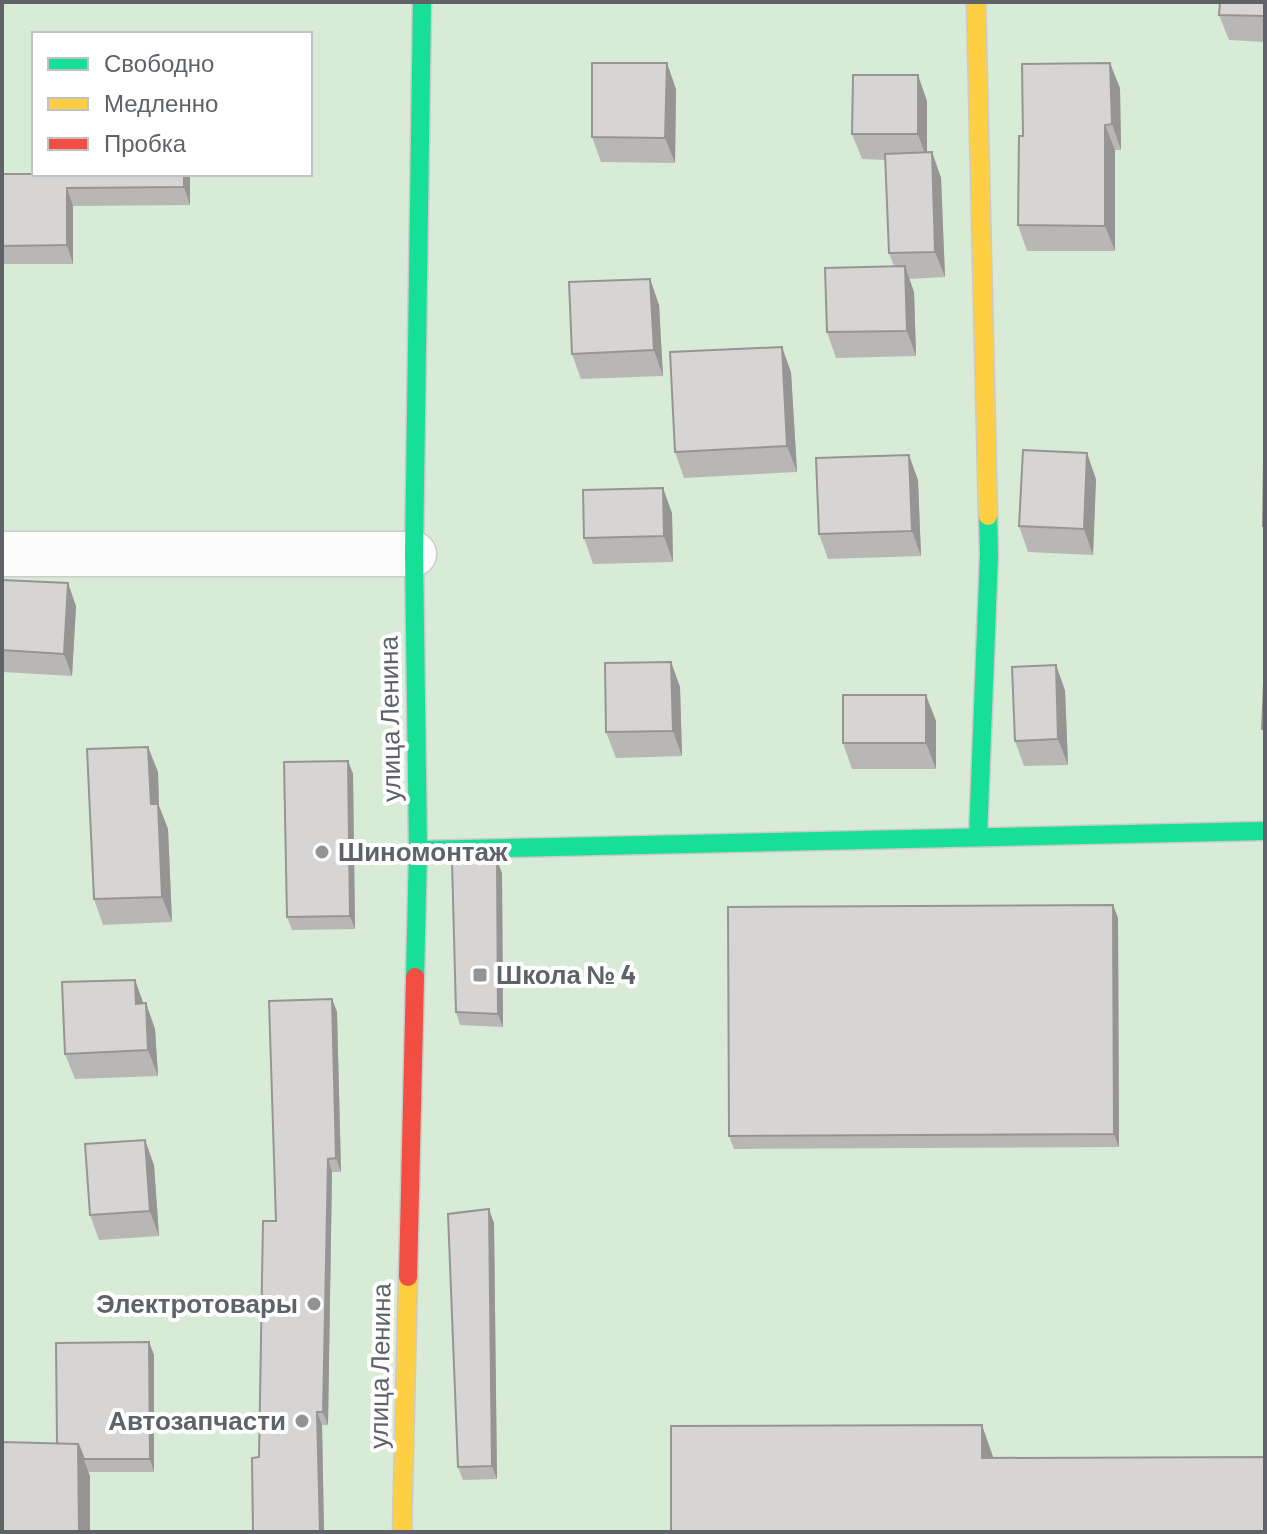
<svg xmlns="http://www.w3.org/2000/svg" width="1267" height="1534" font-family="Barlow,sans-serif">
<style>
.green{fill:#d8ebd6;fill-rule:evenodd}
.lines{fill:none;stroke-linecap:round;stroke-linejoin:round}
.street-casing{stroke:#cbcccc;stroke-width:47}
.fast-casing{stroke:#cacacb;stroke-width:21}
.slow-casing{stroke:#cacacb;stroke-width:21}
.jam-casing{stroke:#cacacb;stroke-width:21}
.street{stroke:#fdfcfc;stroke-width:44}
.fast{stroke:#16e098;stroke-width:18}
.slow{stroke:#ffcf43;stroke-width:18}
.jam{stroke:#f24e42;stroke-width:18}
.wall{fill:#b8b7b5}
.shaded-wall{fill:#969594}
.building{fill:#d6d5d3;stroke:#969594;stroke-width:2}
.poi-dot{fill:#919496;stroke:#fff;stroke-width:3}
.labels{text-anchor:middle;stroke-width:8;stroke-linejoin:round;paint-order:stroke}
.street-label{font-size:26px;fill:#5f6368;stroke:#fff}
.poi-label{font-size:26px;font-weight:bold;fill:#5f6368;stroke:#fff;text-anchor:start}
</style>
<rect width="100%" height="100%" fill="#efeeea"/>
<!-- green -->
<path class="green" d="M 2,2 L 1265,2 L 1265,1532 L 2,1532 ZM 34,34 L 310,34 L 310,174 L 34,174 Z"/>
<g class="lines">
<defs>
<polyline id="street" points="2,554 414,554"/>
<g id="fast">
<polyline points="978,837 989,554 988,516"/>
<polyline points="418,850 1265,831"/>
<polyline points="415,977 418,850 414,554 422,2"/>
</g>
<g id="slow">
<polyline points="976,2 988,516"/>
<polyline points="402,1532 408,1277"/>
</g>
<polyline id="jam" points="408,1277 415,977"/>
</defs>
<!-- street casing -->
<use href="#street" class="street-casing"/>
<!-- fast casing -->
<use href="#fast" class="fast-casing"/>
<!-- slow casing -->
<use href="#slow" class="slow-casing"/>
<!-- jam casing -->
<use href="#jam" class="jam-casing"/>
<!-- street -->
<use href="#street" class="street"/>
<!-- fast -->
<use href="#fast" class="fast"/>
<!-- slow -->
<use href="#slow" class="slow"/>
<!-- jam -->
<use href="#jam" class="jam"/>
</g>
<!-- wall -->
<g class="wall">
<polygon points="1265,2 1265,42 1229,40 1219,15"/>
<polygon points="1120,88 1121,150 1115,150 1115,251 1027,251 1018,225 1023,136"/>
<polygon points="676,89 675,163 601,162 592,137"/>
<polygon points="927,101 927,153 932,152 941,178 945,277 909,279 914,292 916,356 836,358 827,332 894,266 889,253 886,160 862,159 852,134"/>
<polygon points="2,174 190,174 190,205 73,206 73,264 2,264"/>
<polygon points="650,279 659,305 663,376 581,379 572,354"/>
<polygon points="791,372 797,472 684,478 675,452"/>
<polygon points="1096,479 1093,555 1028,552 1019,526"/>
<polygon points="918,480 921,556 828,559 819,534"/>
<polygon points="672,513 673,562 593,564 584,538"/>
<polygon points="2,580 76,606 72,676 3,672"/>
<polygon points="671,662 680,687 682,756 616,758 606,732"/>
<polygon points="1065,690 1068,765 1024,766 1015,741"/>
<polygon points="936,721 936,769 852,769 843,743"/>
<polygon points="148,747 158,772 159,806 168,829 172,922 103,925 94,899"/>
<polygon points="348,761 353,774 355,929 292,930 287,917"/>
<polygon points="502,873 503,1027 460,1025 456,1012"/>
<polygon points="1113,905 1118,918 1119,1147 734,1149 729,1136"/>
<polygon points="135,980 143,1003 155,1029 158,1076 75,1079 65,1054"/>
<polygon points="332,999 337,1012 341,1172 332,1172 328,1425 322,1425 324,1532 253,1532 276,1221"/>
<polygon points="154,1165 159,1236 99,1240 90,1215"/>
<polygon points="494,1223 497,1479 463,1480 458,1467"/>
<polygon points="149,1342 154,1355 154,1472 88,1472 90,1476 57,1444"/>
</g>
<!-- shaded-wall -->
<g class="shaded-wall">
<polygon points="667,63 676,89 675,163 665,138"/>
<polygon points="1110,63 1120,88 1121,150 1112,124"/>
<polygon points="918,75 927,101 927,160 918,134"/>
<polygon points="1105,125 1115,150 1115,251 1105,226"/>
<polygon points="932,152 941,178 945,277 935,252"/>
<polygon points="184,174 190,174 190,205 184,187"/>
<polygon points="67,188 73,206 73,264 67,245"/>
<polygon points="905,266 914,292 916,356 907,331"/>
<polygon points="650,279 659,305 663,376 654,350"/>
<polygon points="782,347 791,372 797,472 787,446"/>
<polygon points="1087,453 1096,479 1093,555 1084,529"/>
<polygon points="909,455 918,480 921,556 912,531"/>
<polygon points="663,488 672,513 673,562 664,536"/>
<polygon points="68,583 76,606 72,676 64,654"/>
<polygon points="671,662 680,687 682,756 673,731"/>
<polygon points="1056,665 1065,690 1068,765 1058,739"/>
<polygon points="926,695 936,721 936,769 926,743"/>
<polygon points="148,747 158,772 159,806 168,829 172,922 162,897 151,804"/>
<polygon points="348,761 353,774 355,929 350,916"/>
<polygon points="497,860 502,873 503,1027 498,1014"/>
<polygon points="1113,905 1118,918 1119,1147 1114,1134"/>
<polygon points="135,980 144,1005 136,1004"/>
<polygon points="332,999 337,1012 341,1172 336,1158"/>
<polygon points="146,1003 155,1029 158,1076 148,1050"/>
<polygon points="145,1140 154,1165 159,1236 150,1211"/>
<polygon points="328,1159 332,1172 328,1425 323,1412"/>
<polygon points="489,1209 494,1223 497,1479 492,1466"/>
<polygon points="149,1342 154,1355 154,1472 150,1459"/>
<polygon points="317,1412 322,1425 324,1532 320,1532"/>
<polygon points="982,1425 998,1471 982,1458"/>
<polygon points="78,1444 90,1476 90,1532 79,1532"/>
</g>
<!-- building -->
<g class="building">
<polygon points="1220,2 1265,2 1265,16 1219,15"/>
<polygon points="592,63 667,63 665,138 592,137"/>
<polygon points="1110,63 1112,124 1105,125 1105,226 1018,225 1019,136 1023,136 1022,64"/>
<polygon points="853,75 918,75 918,134 852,134"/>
<polygon points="932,152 935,252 889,253 885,154"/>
<polygon points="2,174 184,174 184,187 67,188 67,245 2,246"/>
<polygon points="905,266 907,331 827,332 825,268"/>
<polygon points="650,279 654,350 572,354 569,282"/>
<polygon points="782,347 787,446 675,452 670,352"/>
<polygon points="1023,450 1087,453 1084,529 1019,526"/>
<polygon points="909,455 912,531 819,534 816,458"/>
<polygon points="1264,460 1265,460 1265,526 1263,526"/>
<polygon points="663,488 664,536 584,538 583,490"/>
<polygon points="2,580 68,583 64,654 2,650"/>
<polygon points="1265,660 1265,729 1262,729"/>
<polygon points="671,662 673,731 606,732 605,663"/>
<polygon points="1056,665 1058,739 1015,741 1012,667"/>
<rect x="843" y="695" width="83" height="48"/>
<polygon points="148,747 151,804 158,804 162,897 94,899 87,749"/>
<polygon points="348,761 350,916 287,917 284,762"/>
<polygon points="497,860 498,1014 456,1012 452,861"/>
<polygon points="1113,905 1114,1134 729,1136 728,907"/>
<polygon points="135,980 136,1004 146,1003 148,1050 65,1054 62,982"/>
<polygon points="332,999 336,1158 328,1159 323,1412 317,1412 320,1532 253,1532 252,1458 259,1457 263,1221 276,1221 269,1001"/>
<polygon points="145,1140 150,1211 90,1215 85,1144"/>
<polygon points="489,1209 492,1466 458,1467 448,1214"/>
<polygon points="149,1342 150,1459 84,1459 78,1444 57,1444 56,1343"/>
<polygon points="982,1425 982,1458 1265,1457 1265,1532 671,1532 671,1426"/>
<polygon points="2,1442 78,1444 79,1532 2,1532"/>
</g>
<!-- markers -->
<g class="poi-dot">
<circle cx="322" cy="852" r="8"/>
<rect x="472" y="967" width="16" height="16" rx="4"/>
<circle cx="314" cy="1304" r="8"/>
<circle cx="302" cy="1421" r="8"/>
</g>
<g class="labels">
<!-- street labels -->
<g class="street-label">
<text transform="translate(390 719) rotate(-91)" y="9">улица Ленина</text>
<text transform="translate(380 1366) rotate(-89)" y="9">улица Ленина</text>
</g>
<!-- poi labels -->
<g class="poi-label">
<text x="338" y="861">Шиномонтаж</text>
<text x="496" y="984">Школа № 4</text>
<text x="298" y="1313" text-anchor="end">Электротовары</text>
<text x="286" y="1430" text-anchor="end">Автозапчасти</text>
</g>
</g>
<!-- border -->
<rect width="1267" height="1534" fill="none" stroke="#5f6368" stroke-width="8"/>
<!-- legend -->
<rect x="32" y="32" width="280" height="144" fill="#ffffff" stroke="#bfc1c3" stroke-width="2"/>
<rect x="48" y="58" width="40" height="12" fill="#16e098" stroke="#bfc1c3" stroke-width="2"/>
<text x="104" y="72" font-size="24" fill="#5f6368">Свободно</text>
<rect x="48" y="98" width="40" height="12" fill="#ffcf43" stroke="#bfc1c3" stroke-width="2"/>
<text x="104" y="112" font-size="24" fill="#5f6368">Медленно</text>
<rect x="48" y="138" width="40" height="12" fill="#f24e42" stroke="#bfc1c3" stroke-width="2"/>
<text x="104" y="152" font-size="24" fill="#5f6368">Пробка</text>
</svg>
